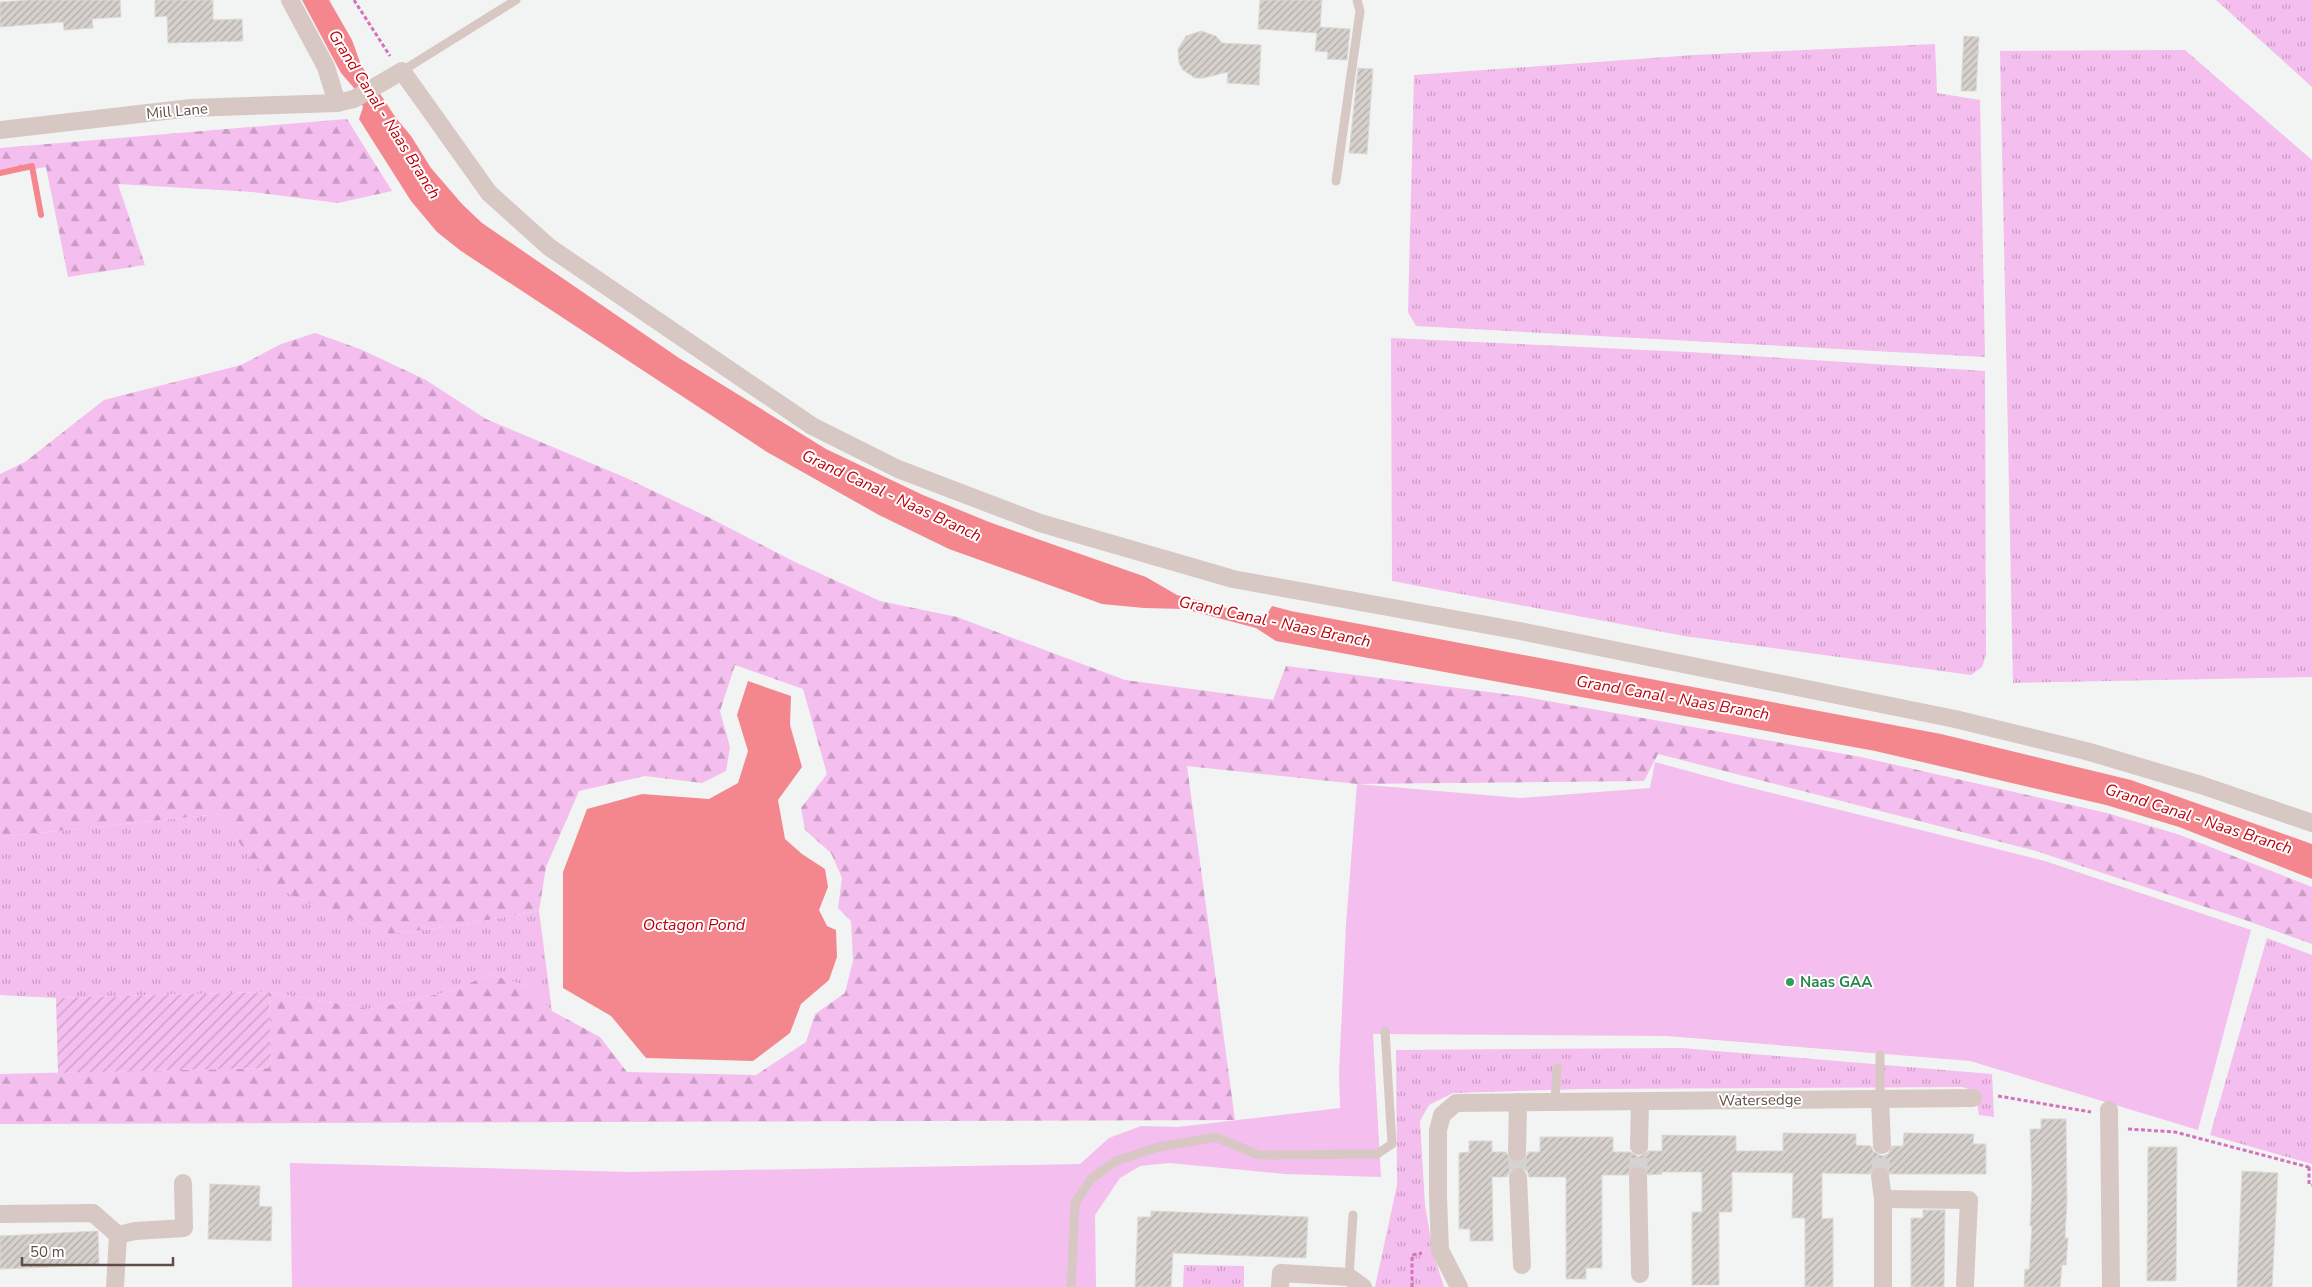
<svg xmlns="http://www.w3.org/2000/svg" width="2312" height="1287" font-family="'Nunito Sans',sans-serif">
<style>
.grass{fill:url(#grass-tufts)}
.forest{fill:url(#forest-firs)}
.park{fill:#f4beee}
.garden{fill:url(#garden-furrows)}
.water{fill:#f4878e}
.lines{fill:none;stroke-linecap:round;stroke-linejoin:round}
.stream{stroke:#f4878e;stroke-width:6}
.building{fill:url(#building-hatch);stroke:#ddd9d5}
.minor-tunnel{stroke:#d5d3d1;stroke-width:18;stroke-dasharray:18 9;stroke-linecap:butt}
.path{stroke:#d572be;stroke-width:3;stroke-dasharray:4 2.5;stroke-linecap:butt}
.service{stroke:#d7c8c4;stroke-width:9}
.minor{stroke:#d7c8c4;stroke-width:18}
.leisure-dot{fill:#2e9e5b;stroke:#fff;stroke-width:2}
.labels{text-anchor:middle;stroke-width:4;stroke-linejoin:round;paint-order:stroke}
.street-label{font-size:15px;fill:#614d47;stroke:#fff}
.leisure-label{font-size:15px;font-weight:bold;fill:#27864d;stroke:#fff;text-anchor:start}
.water-label{font-size:16px;font-style:italic;fill:#bc000b;stroke:#fff}
</style>
<defs>
<pattern id="grass-tufts" width="24" height="20" patternUnits="userSpaceOnUse" patternTransform="scale(1.25)"><rect width="24" height="20" fill="#f4beee"/><path d="M3 7l-1-3M5 7V3M7 7l1-3M15 17l-1-3M17 17v-4M19 17l1-3" fill="none" stroke="#c99dc3"/></pattern>
<pattern id="forest-firs" width="22" height="20" patternUnits="userSpaceOnUse" patternTransform="scale(1.25)"><rect width="22" height="20" fill="#f4beee"/><path d="M5 1l3.5 6h-7zM16 11l3.5 6h-7z" fill="#c99dc3"/></pattern>
<pattern id="garden-furrows" width="10" height="10" patternUnits="userSpaceOnUse" patternTransform="scale(1.25)"><rect width="10" height="10" fill="#f4beee"/><path d="M-1 1l2-2M0 10L10 0M9 11l2-2" fill="none" stroke="#c99dc3"/></pattern>
<pattern id="building-hatch" width="6" height="6" patternUnits="userSpaceOnUse" patternTransform="scale(1.25)"><rect width="6" height="6" fill="#d6d1cd"/><path d="M-1 1l2-2M0 6l6-6M5 7l2-2" fill="none" stroke="#b1aca8"/></pattern>
</defs>
<rect width="100%" height="100%" fill="#f2f4f3"/>
<!-- grass -->
<g class="grass">
<polygon points="2216,0 2312,0 2312,87"/>
<polygon points="1935,44 1937,93 1980,100 1985,357 1416,326 1408,312 1414,75 1694,55"/>
<polygon points="2185,50 2312,160 2312,677 2013,683 2000,51"/>
<polygon points="1391,338 1689,352 1985,371 1986,655 1982,667 1971,675 1684,636 1392,581"/>
<polygon points="219,814 269,883 310,904 390,934 454,926 539,911 552,1011 529,987 490,974 452,991 370,1009 269,992 56,998 0,995 0,837"/>
<polygon points="2267,938 2312,955 2312,1164 2210,1135"/>
<polygon points="1681,1048 1992,1074 1994,1117 1979,1115 1975,1091 1962,1087 1584,1089 1453,1093 1429,1105 1420,1121 1425,1205 1433,1252 1444,1287 1375,1287 1397,1185 1396,1050"/>
<polygon points="1184,1265 1244,1266 1244,1287 1183,1287"/>
</g>
<!-- forest -->
<g class="forest">
<polygon points="347,119 392,191 338,203 253,192 118,184 145,265 68,277 46,167 0,175 0,148"/>
<polygon points="315,333 360,349 426,380 486,419 624,477 712,519 795,562 880,601 957,617 1125,680 1273,700 1286,666 1520,696 1861,757 2107,813 2180,835 2312,887 2312,944 2248,921 2036,851 1658,754 1644,781 1357,784 1187,766 1235,1120 0,1124 0,1074 271,1068 269,992 370,1009 452,991 490,974 529,987 552,1011 600,1037 627,1072 756,1075 806,1042 815,1014 845,993 853,961 851,921 838,908 842,878 831,853 805,830 801,808 827,774 803,689 735,665 720,711 730,747 726,771 702,783 645,776 579,791 546,867 539,911 454,926 390,934 310,904 268,883 219,814 0,837 0,474 25,462 104,400 241,365 281,344"/>
</g>
<!-- park -->
<polygon class="park" points="1655,762 1732,783 2045,861 2251,930 2198,1130 1970,1061 1667,1036 1373,1034 1381,1177 1285,1174 1169,1163 1140,1166 1120,1178 1095,1215 1096,1287 292,1287 290,1163 629,1172 1080,1164 1109,1138 1141,1126 1178,1127 1340,1108 1339,1073 1346,925 1357,784 1520,798 1650,788"/>
<!-- garden -->
<polygon class="garden" points="269,992 271,1068 58,1073 56,998"/>
<!-- water -->
<g class="water">
<polygon points="302,0 329,0 352,40 361,65 396,118 411,136 431,168 462,204 482,223 679,358 826,449 923,495 989,522 1146,577 1177,595 1257,616 1267,614 1272,606 1291,611 1941,734 2131,780 2312,844 2312,879 2179,827 2106,805 1875,751 1276,641 1256,628 1184,609 1144,608 1102,604 949,549 879,515 767,452 461,251 437,232 411,201 359,119 363,107 354,88 341,73"/>
<polygon points="748,681 791,696 790,725 802,767 778,800 785,839 802,854 825,869 828,887 819,910 827,926 836,930 837,957 829,980 801,1004 790,1033 753,1061 646,1058 611,1016 563,988 563,872 587,809 642,794 709,799 738,783 748,751 737,715"/>
</g>
<g class="lines">
<!-- stream -->
<polyline class="stream" points="0,173 32,166 41,215"/>
</g>
<!-- building -->
<g class="building">
<polygon points="30,0 120,0 121,17 92,19 93,28 64,30 63,22 0,27 0,2"/>
<polygon points="155,0 213,0 213,20 242,19 243,41 168,43 167,16 155,17"/>
<polygon points="1260,0 1322,0 1320,27 1350,29 1347,60 1327,59 1328,52 1315,51 1317,33 1258,29"/>
<polygon points="1201,31 1216,36 1222,43 1261,45 1259,85 1227,83 1228,72 1203,78 1195,78 1183,70 1179,63 1178,49 1186,36"/>
<polygon points="1964,36 1979,37 1976,91 1961,91"/>
<polygon points="1358,68 1373,69 1367,154 1349,153"/>
<polygon points="2041,1119 2066,1119 2067,1200 2065,1238 2068,1238 2066,1265 2062,1265 2060,1287 2024,1287 2025,1269 2029,1270 2032,1226 2030,1226 2032,1189 2030,1129 2041,1129"/>
<polygon points="1783,1133 1856,1134 1856,1145 1871,1146 1873,1151 1882,1156 1888,1154 1892,1146 1903,1146 1904,1133 1974,1134 1973,1144 1986,1144 1986,1174 1890,1174 1884,1166 1879,1165 1873,1168 1870,1174 1822,1173 1822,1219 1833,1218 1833,1287 1805,1287 1805,1218 1792,1218 1793,1173 1732,1172 1732,1212 1719,1212 1719,1285 1692,1285 1692,1212 1702,1212 1702,1172 1662,1172 1662,1174 1648,1175 1644,1167 1637,1165 1632,1167 1628,1175 1602,1175 1602,1268 1586,1268 1586,1279 1566,1279 1566,1177 1529,1177 1527,1171 1518,1166 1512,1168 1507,1177 1492,1177 1493,1241 1470,1241 1470,1229 1459,1229 1459,1153 1469,1152 1469,1141 1492,1141 1492,1152 1506,1152 1511,1161 1517,1163 1526,1158 1528,1152 1540,1152 1540,1137 1613,1137 1613,1152 1630,1152 1639,1157 1648,1151 1662,1151 1662,1135 1736,1136 1736,1151 1783,1151"/>
<polygon points="2148,1147 2177,1147 2176,1281 2147,1281"/>
<polygon points="2242,1171 2278,1173 2272,1287 2237,1287"/>
<polygon points="210,1184 260,1186 259,1206 272,1207 271,1241 208,1239"/>
<polygon points="1923,1210 1945,1210 1944,1287 1911,1287 1911,1218 1923,1218"/>
<polygon points="1151,1211 1308,1217 1306,1258 1173,1253 1171,1287 1135,1287 1138,1217 1151,1217"/>
<polygon points="98,1231 99,1265 0,1269 0,1236"/>
</g>
<g class="lines">
<!-- minor-tunnel -->
<g class="minor-tunnel">
<polyline points="1517,1152 1518,1177"/>
<polyline points="1638,1176 1639,1146"/>
<polyline points="1880,1176 1882,1145"/>
</g>
<!-- path -->
<g class="path">
<polyline points="354,0 390,56"/>
<polyline points="1998,1096 2091,1112"/>
<polyline points="2128,1129 2175,1132 2312,1168"/>
<polyline points="2309,1167 2309,1184 2312,1185"/>
<polyline points="1412,1287 1412,1255 1422,1253"/>
</g>
<!-- service -->
<g class="service">
<polyline points="402,71 516,0"/>
<polyline points="1336,181 1360,11 1357,0"/>
<polyline points="1880,1099 1880,1055"/>
<polyline points="1555,1101 1557,1068"/>
<polyline points="1349,1277 1353,1215"/>
<polyline points="1071,1287 1075,1203 1091,1179 1116,1161 1155,1148 1215,1137 1259,1155 1377,1154 1392,1144 1385,1031"/>
</g>
<!-- minor -->
<g class="minor">
<polyline points="290,0 326,67 337,103"/>
<polyline points="0,130 191,108 337,103 354,99 402,71 489,193 549,247 812,426 898,469 1040,523 1233,579 1520,631 1955,719 2086,751 2201,785 2312,823"/>
<polyline points="1880,1099 1882,1145"/>
<polyline points="2109,1110 2111,1287"/>
<polyline points="1639,1146 1640,1102"/>
<polyline points="1517,1152 1518,1102"/>
<polyline points="1638,1176 1640,1274"/>
<polyline points="1880,1176 1883,1199 1883,1287"/>
<polyline points="1518,1177 1522,1265"/>
<polyline points="1883,1199 1969,1200 1965,1284"/>
<polyline points="0,1214 93,1213 118,1235 115,1287"/>
<polyline points="118,1235 135,1231 184,1228 183,1183"/>
<polyline points="1280,1287 1281,1273 1349,1277 1363,1287"/>
<polyline points="1459,1287 1440,1250 1438,1197 1438,1130 1442,1115 1456,1103 1973,1098"/>
</g>
</g>
<!-- markers -->
<circle class="leisure-dot" cx="1790" cy="982" r="5"/>
<g class="labels">
<!-- street labels -->
<g class="street-label">
<text transform="translate(177 111) rotate(-5)" y="5">Mill Lane</text>
<text transform="translate(1760 1100) rotate(-1)" y="5">Watersedge</text>
</g>
<!-- leisure labels -->
<g class="leisure-label">
<text x="1800" y="987">Naas GAA</text>
</g>
<!-- water labels -->
<g class="water-label">
<text transform="translate(385 114) rotate(58)" y="6">Grand Canal - Naas Branch</text>
<text transform="translate(892 495) rotate(25)" y="6">Grand Canal - Naas Branch</text>
<text transform="translate(1275 621) rotate(12)" y="6">Grand Canal - Naas Branch</text>
<text transform="translate(1673 697) rotate(10)" y="6">Grand Canal - Naas Branch</text>
<text transform="translate(2199 818) rotate(18)" y="6">Grand Canal - Naas Branch</text>
<text x="694" y="930">Octagon Pond</text>
</g>
</g>
<!-- scale -->
<path d="M22 1257v8h151v-8" fill="none" stroke="#614d47" stroke-width="2.5"/>
<text x="30" y="1257" font-size="15" fill="#614d47" stroke="#ffffff" stroke-width="4" paint-order="stroke">50 m</text>
</svg>
